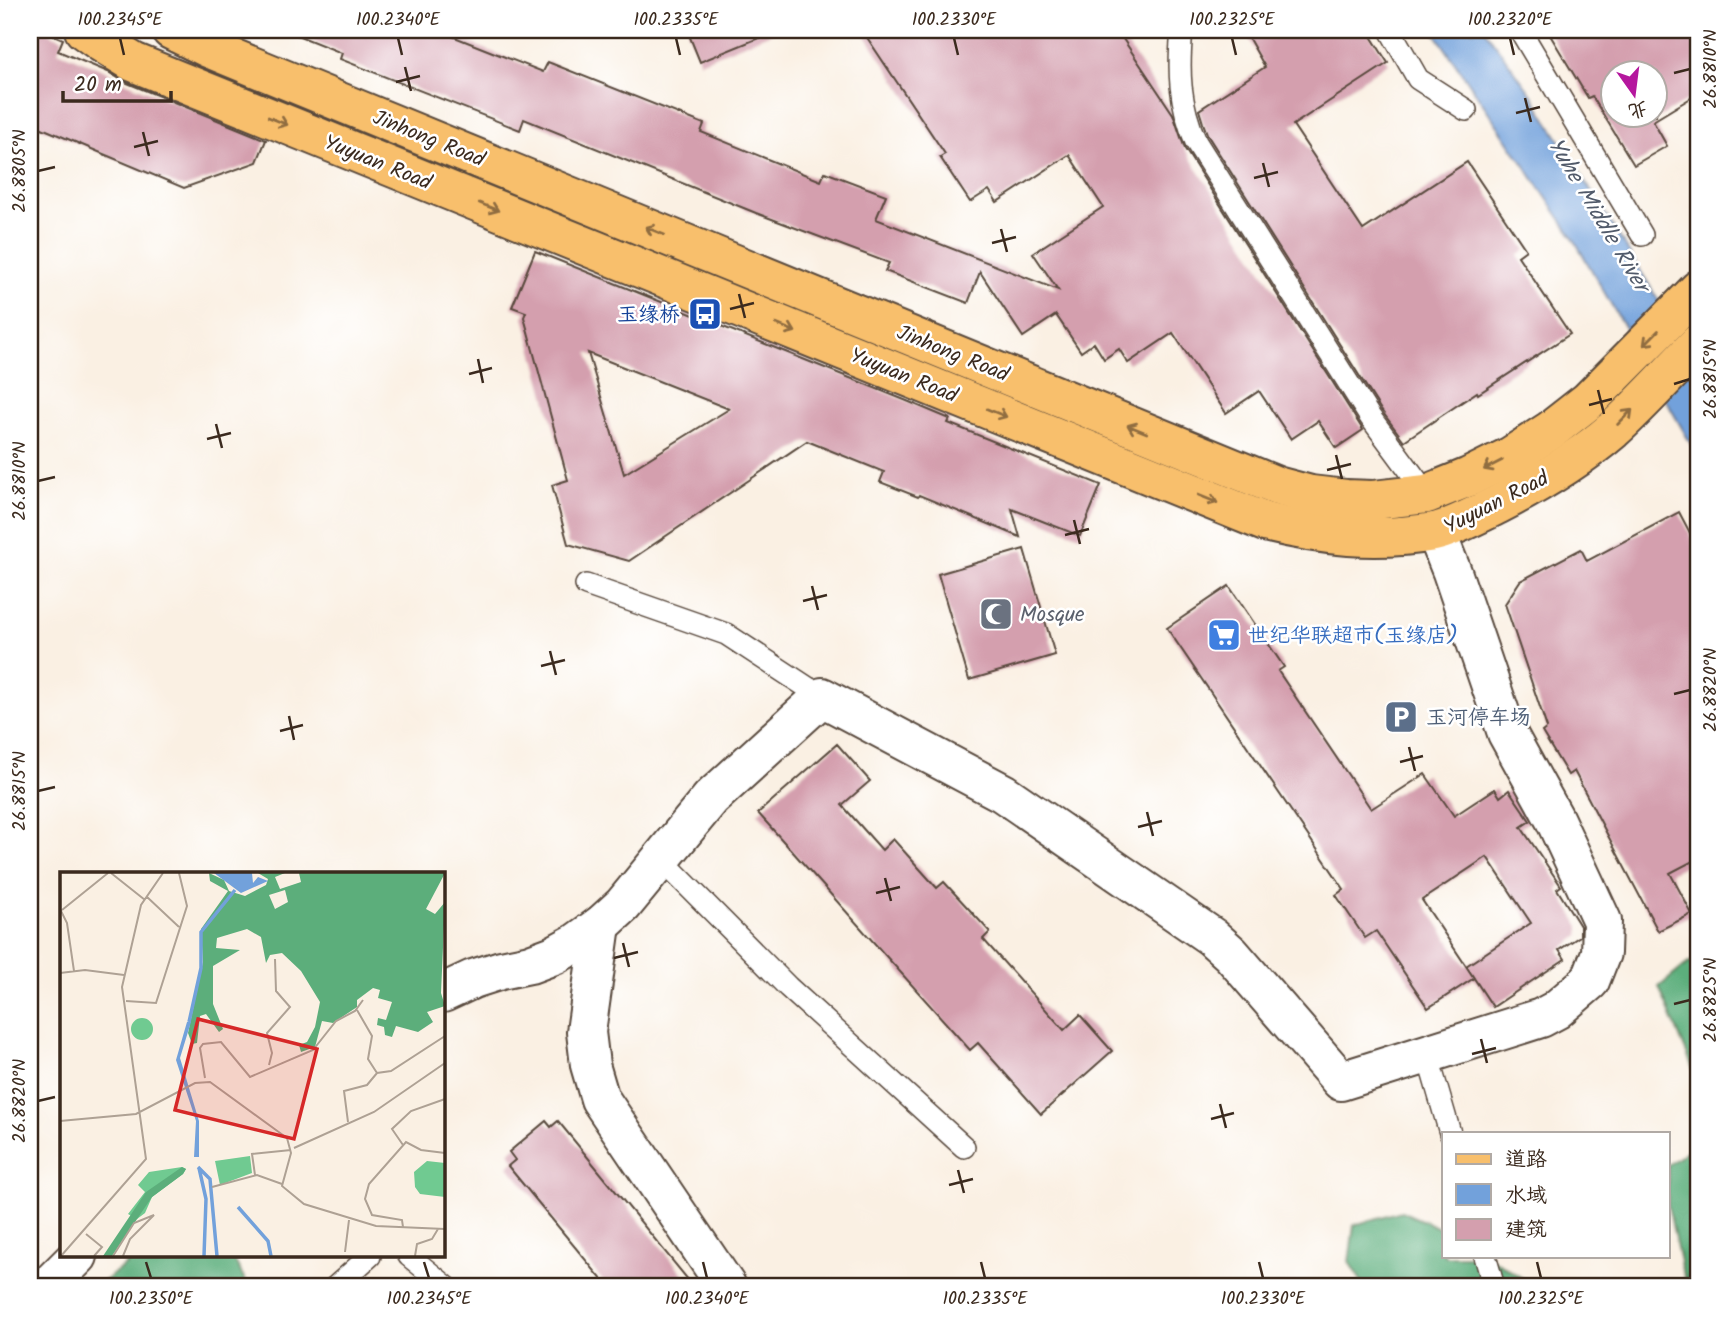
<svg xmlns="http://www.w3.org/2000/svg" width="1729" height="1317" font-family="Kalam,'LXGW WenKai TC',sans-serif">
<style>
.forest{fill:#5cae7b;stroke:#4c6c4c;stroke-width:2}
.water{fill:#72a1db;stroke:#56667c;stroke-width:2}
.building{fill:#d49fae;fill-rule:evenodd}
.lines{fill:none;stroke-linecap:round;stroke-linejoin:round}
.lane-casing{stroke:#58483c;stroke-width:24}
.street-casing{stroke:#58483c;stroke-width:42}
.primary-casing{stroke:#58483c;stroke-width:42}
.lane{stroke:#fff;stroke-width:21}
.street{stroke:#fff;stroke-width:38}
.primary{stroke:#f8bf6c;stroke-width:38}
.oneway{stroke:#906d41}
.ticks{fill:none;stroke:#3b2a1e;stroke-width:2.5}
.labels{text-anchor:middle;stroke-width:5;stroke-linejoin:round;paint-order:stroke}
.street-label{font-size:21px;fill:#3b2a1e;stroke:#fff}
.transit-label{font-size:21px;fill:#164399;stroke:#fff;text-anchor:end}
.worship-label{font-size:21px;fill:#5b616d;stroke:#fff;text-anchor:start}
.shop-label{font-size:21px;fill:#366cbe;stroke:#fff;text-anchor:start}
.service-label{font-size:21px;fill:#4e5e75;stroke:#fff;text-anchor:start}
.water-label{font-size:23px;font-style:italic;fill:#515a6a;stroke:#fff}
.inset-river{fill:none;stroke:#72a1db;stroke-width:3.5}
.inset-road{fill:none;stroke:#aea194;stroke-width:2}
.view{fill:#d62828;fill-opacity:0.15;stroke:#d62828;stroke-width:3.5}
.inset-edge{fill:none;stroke:#3b2a1e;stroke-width:3.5}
.neatline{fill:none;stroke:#3b2a1e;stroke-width:2.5}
.ticks-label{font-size:18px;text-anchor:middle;fill:#3b2a1e}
</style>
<rect width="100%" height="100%" fill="#fff"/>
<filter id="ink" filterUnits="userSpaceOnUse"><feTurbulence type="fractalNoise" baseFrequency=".0143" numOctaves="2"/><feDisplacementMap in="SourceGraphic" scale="14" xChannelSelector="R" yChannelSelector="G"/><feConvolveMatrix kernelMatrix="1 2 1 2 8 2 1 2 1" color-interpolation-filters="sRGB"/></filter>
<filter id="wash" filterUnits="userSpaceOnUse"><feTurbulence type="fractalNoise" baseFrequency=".00686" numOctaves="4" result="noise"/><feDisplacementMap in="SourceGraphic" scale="28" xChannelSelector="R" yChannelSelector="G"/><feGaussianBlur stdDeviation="1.57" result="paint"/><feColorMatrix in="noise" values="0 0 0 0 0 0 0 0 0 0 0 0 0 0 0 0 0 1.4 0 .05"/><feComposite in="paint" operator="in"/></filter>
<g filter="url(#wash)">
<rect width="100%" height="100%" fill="#faf0e3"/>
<!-- forest -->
<g class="forest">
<polygon points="1699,960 1699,1083 1659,987 1687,964"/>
<polygon points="1699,1142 1699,1287 1689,1287 1681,1267 1668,1206 1668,1165"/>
<polygon points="1401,1211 1444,1230 1444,1256 1488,1256 1525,1280 1531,1287 1365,1287 1349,1262 1354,1225"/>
<polygon points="137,1256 232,1256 249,1287 96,1287"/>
</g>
<!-- water -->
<polygon class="water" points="1433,30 1485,30 1532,95 1699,366 1699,458 1571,234"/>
<g id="blocks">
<!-- building -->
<g class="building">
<polygon points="30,30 42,30 63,39 58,51 108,72 125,82 266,140 257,162 184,188 30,123"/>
<polygon points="287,30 437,30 543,72 548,62 704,124 701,132 821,181 825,172 886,195 876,219 1058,290 1033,253 1103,207 1069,155 997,202 989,190 970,202 940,157 945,154 862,30 1117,30 1173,114 1185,149 1363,430 1336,448 1318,421 1291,439 1259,391 1226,413 1173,333 1128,363 1119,349 1104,359 1094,343 1081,352 1056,315 1023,337 980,272 968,303 885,271 889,263 756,213 524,119 520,130 340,59 342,53 287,31"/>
<polygon points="687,30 776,30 776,31 700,62"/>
<polygon points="1244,30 1367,30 1388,63 1293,125 1363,230 1467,162 1526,250 1518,256 1570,334 1478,394 1477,392 1404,441 1381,410 1208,136 1203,123 1199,110 1265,67"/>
<path d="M 1547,30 L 1688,30 L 1699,48 L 1699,93 L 1653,121 L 1667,146 L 1634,165 L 1592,96 L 1588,98 ZM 1614,74 L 1656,74 L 1656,116 L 1614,116 Z"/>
<path d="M 535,251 L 907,401 L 950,419 L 948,423 L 1101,485 L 1080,536 L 1012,509 L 1020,537 L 919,495 L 918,497 L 880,482 L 884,472 L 807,441 L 629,561 L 568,544 L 552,485 L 568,480 L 524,317 L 526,312 L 512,307 ZM 588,353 L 729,409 L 624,474 Z"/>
<polygon points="1679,512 1699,550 1699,858 1670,873 1692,914 1658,931 1574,771 1568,775 1542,732 1547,728 1505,604 1520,581 1581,549 1587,561"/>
<polygon points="1024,549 1055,655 969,680 938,574"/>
<polygon points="1229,586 1284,667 1278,671 1371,809 1425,774 1454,816 1495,789 1500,797 1509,790 1530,821 1521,827 1561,886 1557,889 1580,926 1580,936 1559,950 1565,959 1493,1007 1466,966 1531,923 1487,857 1422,900 1474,978 1428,1008 1376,931 1365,938 1336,895 1344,889 1167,628"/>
<polygon points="837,744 870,781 842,805 882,850 893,839 937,888 944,882 990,932 983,939 1064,1030 1080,1015 1112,1051 1041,1114 978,1043 970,1050 758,813"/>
<polygon points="546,1121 551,1127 558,1121 694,1287 608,1287 508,1166 515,1160 509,1152"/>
</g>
</g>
</g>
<g filter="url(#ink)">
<use href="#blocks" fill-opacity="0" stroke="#58483c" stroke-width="2"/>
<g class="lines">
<defs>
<g id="lane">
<path d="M 1182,30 C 1178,71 1179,103 1196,142 L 1370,417 L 1427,494"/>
<polyline points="1390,30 1418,79 1466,110"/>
<polyline points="1520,30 1642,235"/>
<polyline points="586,585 726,634 822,697"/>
<polyline points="661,859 788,987 964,1147"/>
<polyline points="1427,1054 1450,1133"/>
<polyline points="409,1256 447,1287"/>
<polyline points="1485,1256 1494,1287"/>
<polyline points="335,1287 370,1256"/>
</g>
<g id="street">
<polyline points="601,925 586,1032 590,1065 600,1099 727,1287"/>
<polyline points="443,993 473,979 501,970 530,964 554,955 576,943 601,925 623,905 711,798 822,697 1003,793 1212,937 1231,954 1341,1081 1541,1018 1556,1010 1590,981 1601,953 1602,921 1554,818 1507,733 1452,572 1436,532"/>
<polyline points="47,1287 78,1256"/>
</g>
<g id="primary">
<path d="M 84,30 L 102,43 L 133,62 L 1265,522 C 1322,536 1375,542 1434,532 C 1450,529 1481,513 1497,505 C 1538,484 1578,460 1613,430 C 1643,403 1671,371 1699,343"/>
<polyline points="171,30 208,48 1277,486 1311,495 1346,499 1373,500 1427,494 1469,477 1511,456 1551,430 1588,401 1699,289"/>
</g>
</defs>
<!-- lane casing -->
<use href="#lane" class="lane-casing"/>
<!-- street casing -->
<use href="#street" class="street-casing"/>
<!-- primary casing -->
<use href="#primary" class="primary-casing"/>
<!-- lane -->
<use href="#lane" class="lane"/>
<!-- street -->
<use href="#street" class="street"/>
<!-- primary -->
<use href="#primary" class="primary"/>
</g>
<!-- one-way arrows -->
<defs><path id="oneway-shaft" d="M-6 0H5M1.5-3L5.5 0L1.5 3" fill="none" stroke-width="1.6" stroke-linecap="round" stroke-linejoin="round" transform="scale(1.75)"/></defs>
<g class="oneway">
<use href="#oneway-shaft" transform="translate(278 121) rotate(22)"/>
<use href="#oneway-shaft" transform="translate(489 207) rotate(22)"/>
<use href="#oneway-shaft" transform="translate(655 231) rotate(-158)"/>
<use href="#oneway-shaft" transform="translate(786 328) rotate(22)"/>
<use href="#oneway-shaft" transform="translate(1651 338) rotate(135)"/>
<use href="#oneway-shaft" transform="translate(997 413) rotate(22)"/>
<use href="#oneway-shaft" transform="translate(1625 417) rotate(-45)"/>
<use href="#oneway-shaft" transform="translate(1137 429) rotate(-158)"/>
<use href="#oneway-shaft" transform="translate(1493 465) rotate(153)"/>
<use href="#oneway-shaft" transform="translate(1208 499) rotate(22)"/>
</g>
</g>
<!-- ticks -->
<path class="ticks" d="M 120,38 L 124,55M 398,38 L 402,55M 676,38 L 680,55M 954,38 L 958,55M 1232,38 L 1236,55M 1510,38 L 1514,55M 405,67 L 411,91M 1674,73 L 1690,69M 396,82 L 420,76M 1525,98 L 1531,122M 1516,113 L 1540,107M 143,132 L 149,156M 134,147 L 158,141M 1263,163 L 1269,187M 38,171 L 55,167M 1254,178 L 1278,172M 1001,229 L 1007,252M 992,243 L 1016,237M 739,294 L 745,318M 730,309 L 754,303M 478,359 L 483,383M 469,374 L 492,368M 1674,384 L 1690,379M 1598,390 L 1604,414M 1589,405 L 1612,399M 216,424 L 222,448M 207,439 L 231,433M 1336,455 L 1342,479M 1327,470 L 1351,464M 38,481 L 55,477M 1074,520 L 1080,544M 1065,535 L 1089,529M 812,586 L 818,610M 803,601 L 827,595M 550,651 L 556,675M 541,666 L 565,660M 1674,694 L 1690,690M 289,716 L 294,740M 280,731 L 303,725M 1409,747 L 1415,771M 1400,762 L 1423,756M 38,791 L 55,787M 1147,812 L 1153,836M 1138,827 L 1162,821M 885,878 L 891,901M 876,893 L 900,887M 623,943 L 629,967M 614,958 L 638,952M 1674,1004 L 1690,1000M 1481,1039 L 1487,1063M 1472,1054 L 1496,1048M 38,1101 L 55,1097M 1220,1104 L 1226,1128M 1211,1119 L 1234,1113M 958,1170 L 964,1193M 949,1185 L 973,1179M 146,1262 L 151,1278M 424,1262 L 429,1278M 703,1262 L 707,1278M 981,1262 L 985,1278M 1259,1262 L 1263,1278M 1537,1262 L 1541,1278"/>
<!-- icons -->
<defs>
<symbol id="bus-square" viewBox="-11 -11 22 22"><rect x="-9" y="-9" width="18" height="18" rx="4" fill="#1a4fb4" stroke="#fff"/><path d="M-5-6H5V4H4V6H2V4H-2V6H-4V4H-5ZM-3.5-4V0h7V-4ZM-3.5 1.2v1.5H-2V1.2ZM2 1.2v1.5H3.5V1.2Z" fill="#fff"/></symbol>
<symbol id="mosque-square" viewBox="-11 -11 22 22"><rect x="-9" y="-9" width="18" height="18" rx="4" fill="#6b7280" stroke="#fff"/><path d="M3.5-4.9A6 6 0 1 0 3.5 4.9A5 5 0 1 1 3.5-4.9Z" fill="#fff"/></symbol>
<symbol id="supermarket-square" viewBox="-11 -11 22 22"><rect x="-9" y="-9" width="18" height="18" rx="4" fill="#3f7fe0" stroke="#fff"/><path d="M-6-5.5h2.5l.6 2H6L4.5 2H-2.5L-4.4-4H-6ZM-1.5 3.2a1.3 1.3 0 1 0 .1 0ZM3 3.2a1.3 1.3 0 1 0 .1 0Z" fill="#fff"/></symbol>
<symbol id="parking-square" viewBox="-11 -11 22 22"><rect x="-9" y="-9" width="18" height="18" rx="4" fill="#5c6f8a" stroke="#fff"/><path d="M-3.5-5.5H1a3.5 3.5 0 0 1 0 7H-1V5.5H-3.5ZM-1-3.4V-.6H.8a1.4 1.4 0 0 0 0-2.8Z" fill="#fff"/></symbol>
</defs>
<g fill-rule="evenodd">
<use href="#bus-square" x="686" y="295" width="38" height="38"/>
<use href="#mosque-square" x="977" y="595" width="38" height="38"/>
<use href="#supermarket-square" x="1205" y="616" width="38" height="38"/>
<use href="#parking-square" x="1382" y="698" width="38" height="38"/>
</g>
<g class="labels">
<!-- street labels -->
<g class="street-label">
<text transform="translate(429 138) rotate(22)" y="7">Jinhong Road</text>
<text transform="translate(378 162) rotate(22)" y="7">Yuyuan Road</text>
<text transform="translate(953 353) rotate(22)" y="7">Jinhong Road</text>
<text transform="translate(904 375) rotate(22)" y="7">Yuyuan Road</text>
<text transform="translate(1496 502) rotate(-27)" y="7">Yuyuan Road</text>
</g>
<!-- transit labels -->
<g class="transit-label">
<text x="680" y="321">玉缘桥</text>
</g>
<!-- worship labels -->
<g class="worship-label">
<text x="1020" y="621">Mosque</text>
</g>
<!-- shop labels -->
<g class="shop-label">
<text x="1248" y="642">世纪华联超市(玉缘店)</text>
</g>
<!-- service labels -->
<g class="service-label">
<text x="1426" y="724">玉河停车场</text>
</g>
<!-- water labels -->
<g class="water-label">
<text transform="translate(1599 214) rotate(59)" y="8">Yuhe Middle River</text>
</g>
</g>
<!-- overview -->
<g transform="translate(60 872)">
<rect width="385" height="385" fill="#faf0e3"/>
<path d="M71 157a11 11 0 1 1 22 0a11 11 0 1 1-22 0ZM 190,284 L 192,301 L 160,313 L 155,289 ZM 367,289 L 385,291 L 385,325 L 360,322 L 355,315 L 354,300 ZM 122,295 L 126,297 L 123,302 L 92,325 L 85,341 L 77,347 L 68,342 L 85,320 L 78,313 L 89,300 Z" fill="#70ca91"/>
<path d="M 149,1 L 164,8 L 169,19 L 185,24 L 206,13 L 208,7 L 198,1 L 225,1 L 215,5 L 220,17 L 241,10 L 239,1 L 385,1 L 366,37 L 375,42 L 385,30 L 381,121 L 385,134 L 367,140 L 373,150 L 358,160 L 336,154 L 332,165 L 325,163 L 324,155 L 317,153 L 318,146 L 326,148 L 332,130 L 318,126 L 320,118 L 313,116 L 297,128 L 297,135 L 273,151 L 262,149 L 255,175 L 241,180 L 239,173 L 247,170 L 255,155 L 260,130 L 241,99 L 222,81 L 210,83 L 206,91 L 201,65 L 187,57 L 157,66 L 156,76 L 180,78 L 153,94 L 153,132 L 163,157 L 159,160 L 146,142 L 140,144 L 137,171 L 132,172 L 128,161 L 143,90 L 141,57 L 168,19 L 150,9 ZM 225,18 L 228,30 L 215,37 L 209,23 ZM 122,295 L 126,297 L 123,302 L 92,325 L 52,384 L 43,384 L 86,320 Z" fill="#5cae7b" fill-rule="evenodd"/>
<path d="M 154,1 L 192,1 L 193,11 L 198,5 L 208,9 L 181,21 ZM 127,150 L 131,150 L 120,186 L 139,249 L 139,285 L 134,285 L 136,249 L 116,188 Z" fill="#72a1db"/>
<path class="inset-river" d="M 129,150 L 141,96 L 141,60 L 175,18M 138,295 L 150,307 L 157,384M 139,296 L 146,327 L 144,384M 178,335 L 208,369 L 211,384"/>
<path class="inset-road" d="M 51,1 L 85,28M 86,24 L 119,55M 0,37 L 7,51 L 14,99M 2,38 L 48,1M 0,101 L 25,98 L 64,103M 66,129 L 96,131 L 127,34 L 119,1M 297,138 L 312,164 L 308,187 L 317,201M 209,193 L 212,181 L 207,161 L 230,135 L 216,119 L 215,87M 145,206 L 140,176 L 143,172 L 161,170 L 190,205 L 253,178 L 276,149 L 295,139 L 303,128M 0,249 L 76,242 L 135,211 L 150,210 L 227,266 L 231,281 L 222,314 L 244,332 L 316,354 L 385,357M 288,250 L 284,219 L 307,213 L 317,201 L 331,199 L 385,164M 343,273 L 332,257 L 351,239 L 385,227M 234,276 L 314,240 L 385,191M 195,303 L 192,282 L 231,278M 152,315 L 197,303 L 222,312M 343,355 L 342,348 L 312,343 L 305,327 L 309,312 L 346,270 L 361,278 L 385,281M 26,362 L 42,375 L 34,384M 285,380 L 289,348M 1,384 L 86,287 L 62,115 L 81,33 L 103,1M 53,384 L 74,351 L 94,343 L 70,367 L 63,384M 355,384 L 357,372 L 372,367 L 378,357"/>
<path class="view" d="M 138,147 L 257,177 L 234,267 L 115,238 Z"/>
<rect width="385" height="385" class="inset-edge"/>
</g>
<!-- margin -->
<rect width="1729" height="1317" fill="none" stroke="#fff" stroke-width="77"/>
<!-- legend -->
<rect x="1442" y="1132" width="228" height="126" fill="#ffffff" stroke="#b1aaa5" stroke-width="2"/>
<rect x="1456" y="1154" width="35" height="10" fill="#f8bf6c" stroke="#b1aaa5" stroke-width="2"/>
<text x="1505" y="1166" font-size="21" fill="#3b2a1e">道路</text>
<rect x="1456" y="1184" width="35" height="21" fill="#72a1db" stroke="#b1aaa5" stroke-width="2"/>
<text x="1505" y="1202" font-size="21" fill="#3b2a1e">水域</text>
<rect x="1456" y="1219" width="35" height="21" fill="#d49fae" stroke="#b1aaa5" stroke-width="2"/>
<text x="1505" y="1236" font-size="21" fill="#3b2a1e">建筑</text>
<!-- north arrow -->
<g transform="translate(1634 94) rotate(166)"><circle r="33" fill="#ffffff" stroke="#b1aaa5" stroke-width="2"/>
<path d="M0-5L12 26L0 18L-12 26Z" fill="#b5179e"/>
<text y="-10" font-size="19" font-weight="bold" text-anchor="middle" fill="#3b2a1e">北</text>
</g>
<!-- scale -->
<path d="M63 91v10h108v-10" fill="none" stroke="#3b2a1e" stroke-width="3.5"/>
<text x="74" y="91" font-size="21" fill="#3b2a1e" stroke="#ffffff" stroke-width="5" paint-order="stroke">20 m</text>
<rect x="38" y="38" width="1652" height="1240" class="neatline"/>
<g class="ticks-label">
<text x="120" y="25">100.2345°E</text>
<text x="398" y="25">100.2340°E</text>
<text x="676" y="25">100.2335°E</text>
<text x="954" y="25">100.2330°E</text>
<text x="1232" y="25">100.2325°E</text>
<text x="1510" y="25">100.2320°E</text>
<text transform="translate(1710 69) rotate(-90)" y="6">26.8810°N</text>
<text transform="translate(19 171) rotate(-90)" y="6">26.8805°N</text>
<text transform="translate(1710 379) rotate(-90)" y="6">26.8815°N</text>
<text transform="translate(19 481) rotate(-90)" y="6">26.8810°N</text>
<text transform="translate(1710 690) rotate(-90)" y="6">26.8820°N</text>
<text transform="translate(19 791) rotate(-90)" y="6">26.8815°N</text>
<text transform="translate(1710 1000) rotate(-90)" y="6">26.8825°N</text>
<text transform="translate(19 1101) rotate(-90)" y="6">26.8820°N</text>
<text x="151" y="1304">100.2350°E</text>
<text x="429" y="1304">100.2345°E</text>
<text x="707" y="1304">100.2340°E</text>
<text x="985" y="1304">100.2335°E</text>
<text x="1263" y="1304">100.2330°E</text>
<text x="1541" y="1304">100.2325°E</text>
</g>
</svg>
